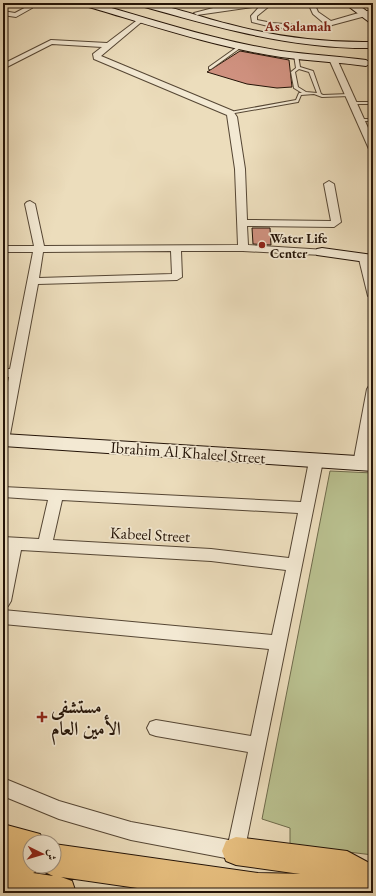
<svg xmlns="http://www.w3.org/2000/svg" width="376" height="896" font-family="'EB Garamond',Amiri,serif">
<style>
.green{fill:#b9c08f;stroke:#6e6a4b}
.building{fill:#cf917f;stroke:#231307}
.lines{fill:none;stroke-linecap:round;stroke-linejoin:round}
.lane-casing{stroke:#554634;stroke-width:2}
.street-casing{stroke:#554634;stroke-width:2}
.secondary-casing{stroke:#231307;stroke-width:2}
.primary-casing{stroke:#231307;stroke-width:2}
.highway-casing{stroke:#231307;stroke-width:2}
.lane{fill:#f3e9d3;fill-rule:evenodd}
.street{fill:#f3e9d3;fill-rule:evenodd}
.secondary{fill:#f3e9d3;fill-rule:evenodd}
.primary{fill:#e6be7e;fill-rule:evenodd}
.highway{fill:#e6be7e;fill-rule:evenodd}
.poi-dot{fill:#8f2418;stroke:#f3e9d3;stroke-width:1.5}
.labels{text-anchor:middle;stroke-width:3.5;stroke-linejoin:round;paint-order:stroke}
.far-poi-label{font-size:13px;font-weight:bold;fill:#231307;stroke:#f3e9d3;text-anchor:start}
.far-neighbourhood-label{font-size:14px;font-weight:bold;fill:#7a1f14;stroke:#f3e9d3}
.street-label{font-size:16px;fill:#231307;stroke:#f3e9d3}
.near-poi-label{font-size:19px;font-weight:bold;fill:#231307;stroke:#f3e9d3;text-anchor:start}
</style>
<rect width="100%" height="100%" fill="#ecddbc"/>
<filter id="stains"><feTurbulence type="fractalNoise" baseFrequency=".005" numOctaves="4"/><feColorMatrix values="0 0 0 0 .2 0 0 0 0 .09 0 0 0 0 .02 0 0 0 .5 -.17"/></filter>
<radialGradient id="worn" r=".72"><stop offset=".6" stop-color="#630" stop-opacity="0"/><stop offset="1" stop-color="#630" stop-opacity=".3"/></radialGradient>
<!-- green -->
<polygon class="green" points="330,471 373,473 373,855 290,845 290,828 262,819"/>
<!-- building -->
<g class="building">
<polygon points="240,51 289,60 292,87 277,88 247,84 207,72"/>
<polygon points="252,228 270,228 271,245 253,244"/>
</g>
<g class="lines">
<defs>
<g id="lane">
<polygon points="240,45 243,46 211,69 209,69 209,67"/>
<path d="M 296,54 L 298,55 L 300,67 L 313,71 L 321,94 L 323,95 L 349,94 L 351,95 L 350,96 L 322,97 L 314,94 L 301,95 L 298,102 L 229,114 L 229,112 L 230,112 L 296,100 L 299,93 L 302,93 L 294,88 L 291,72 L 296,68 L 294,55 ZM 299,69 L 309,72 L 317,93 L 306,92 L 298,87 L 295,72 Z"/>
<polygon points="352,102 373,102 373,104 353,104 351,103"/>
<polygon points="359,119 373,119 373,121 360,121 358,120"/>
</g>
<g id="street">
<polygon points="3,3 7,3 3,5"/>
<polygon points="252,3 273,3 257,16 257,20 272,23 320,27 325,24 313,14 308,3 314,3 318,12 331,21 362,12 373,10 373,14 332,25 321,31 272,27 252,22 251,16 260,6 197,15 194,13 217,7"/>
<polygon points="30,5 32,6 32,8 16,17 3,15 3,11 15,13"/>
<path d="M 140,18 L 145,19 L 101,56 L 233,111 L 237,117 L 245,169 L 247,220 L 331,221 L 324,184 L 329,181 L 334,184 L 341,222 L 334,227 L 247,226 L 248,245 L 326,250 L 327,252 L 326,254 L 322,255 L 243,251 L 181,251 L 182,277 L 177,280 L 38,284 L 9,440 L 8,443 L 3,445 L 3,407 L 9,377 L 3,377 L 3,369 L 10,369 L 33,252 L 3,252 L 3,246 L 34,246 L 25,204 L 27,202 L 30,201 L 35,204 L 44,246 L 238,245 L 235,169 L 227,115 L 94,59 L 93,54 L 102,47 L 52,44 L 3,69 L 3,64 L 51,40 L 107,43 ZM 171,251 L 172,274 L 39,278 L 43,252 Z"/>
<polygon points="330,57 337,59 373,139 373,152 369,149 329,59"/>
<polygon points="364,256 369,259 373,274 373,299 368,296 359,259"/>
<polygon points="373,385 373,426 367,464 365,467 360,469 355,467 353,464 367,389 369,386"/>
<path d="M 316,456 L 321,458 L 323,461 L 243,858 L 236,860 L 131,840 L 59,819 L 3,796 L 3,778 L 59,801 L 131,822 L 229,840 L 248,752 L 156,736 L 150,734 L 147,728 L 150,722 L 156,720 L 251,736 L 269,649 L 3,624 L 3,610 L 272,635 L 286,570 L 211,561 L 21,550 L 11,601 L 8,606 L 3,607 L 3,566 L 7,549 L 3,549 L 3,537 L 39,539 L 48,500 L 3,497 L 3,487 L 301,502 L 309,461 L 311,458 ZM 62,500 L 298,513 L 289,558 L 211,549 L 53,540 Z"/>
</g>
<g id="secondary">
<path d="M 80,3 L 95,3 C 156,21 218,41 281,51 C 309,55 338,56 366,60 L 371,63 L 366,66 C 338,62 309,61 281,57 C 214,47 147,24 82,5 Z"/>
<path d="M 136,3 C 167,3 198,17 228,24 C 276,37 324,43 373,42 L 373,48 C 291,49 216,27 138,5 Z"/>
<path d="M 344,3 C 357,3 364,8 373,17 L 373,25 Z"/>
<polygon points="322,248 373,255 373,263 317,255 315,252 317,249"/>
<polygon points="3,434 373,457 373,471 3,446"/>
</g>
<g id="primary">
<polygon points="3,824 40,834 44,842 30,842 30,858 3,852"/>
<polygon points="236,837 347,851 373,865 373,893 363,891 343,880 236,865 226,861 222,851 226,841"/>
</g>
<path id="highway" d="M 3,840 L 30,842 L 30,866 L 54,866 L 54,844 L 258,873 L 356,875 L 373,881 L 373,893 L 172,893 L 61,877 L 72,881 L 76,893 L 3,893 ZM 42,869 L 43,871 L 53,876 L 33,873 Z"/>
</defs>
<!-- lane casing -->
<use href="#lane" class="lane-casing"/>
<!-- street casing -->
<use href="#street" class="street-casing"/>
<!-- secondary casing -->
<use href="#secondary" class="secondary-casing"/>
<!-- primary casing -->
<use href="#primary" class="primary-casing"/>
<!-- highway casing -->
<use href="#highway" class="highway-casing"/>
<!-- lane -->
<use href="#lane" class="lane"/>
<!-- street -->
<use href="#street" class="street"/>
<!-- secondary -->
<use href="#secondary" class="secondary"/>
<!-- primary -->
<use href="#primary" class="primary"/>
<!-- highway -->
<use href="#highway" class="highway"/>
</g>
<!-- markers -->
<g class="poi-dot">
<circle cx="262" cy="245" r="4"/>
<path d="M40 711h4v4h4v4h-4v4h-4v-4h-4v-4h4z"/>
</g>
<g class="labels">
<!-- far-poi labels -->
<g class="far-poi-label">
<text x="270" y="243">Water Life<tspan x="270" dy="15">Center</tspan></text>
</g>
<!-- far-neighbourhood labels -->
<g class="far-neighbourhood-label">
<text x="298" y="31">As Salamah</text>
</g>
<!-- street labels -->
<g class="street-label">
<text transform="translate(188 452) rotate(4)" y="6">Ibrahim Al Khaleel Street</text>
<text transform="translate(150 534) rotate(3)" y="6">Kabeel Street</text>
</g>
<!-- near-poi labels -->
<g class="near-poi-label">
<text x="51" y="713">مستشفى<tspan x="51" dy="22">الأمين العام</tspan></text>
</g>
</g>
<!-- margin -->
<rect width="376" height="896" fill="none" stroke="#ecddbc" stroke-width="16"/>
<rect x="4" y="4" width="368" height="888" fill="none" stroke="#231307" stroke-width="2"/>
<rect x="8" y="8" width="360" height="880" fill="none" stroke="#231307"/>
<!-- north arrow -->
<g transform="translate(42 854) rotate(95)"><circle r="19" fill="#f3e9d3" stroke="#a09381"/>
<path d="M0-3L7 15L0 10L-7 15Z" fill="#8f2418"/>
<text y="-6" font-size="11" font-weight="bold" text-anchor="middle" fill="#231307">ش</text>
</g>
<rect width="100%" height="100%" filter="url(#stains)"/>
<rect width="100%" height="100%" fill="url(#worn)"/>
</svg>
